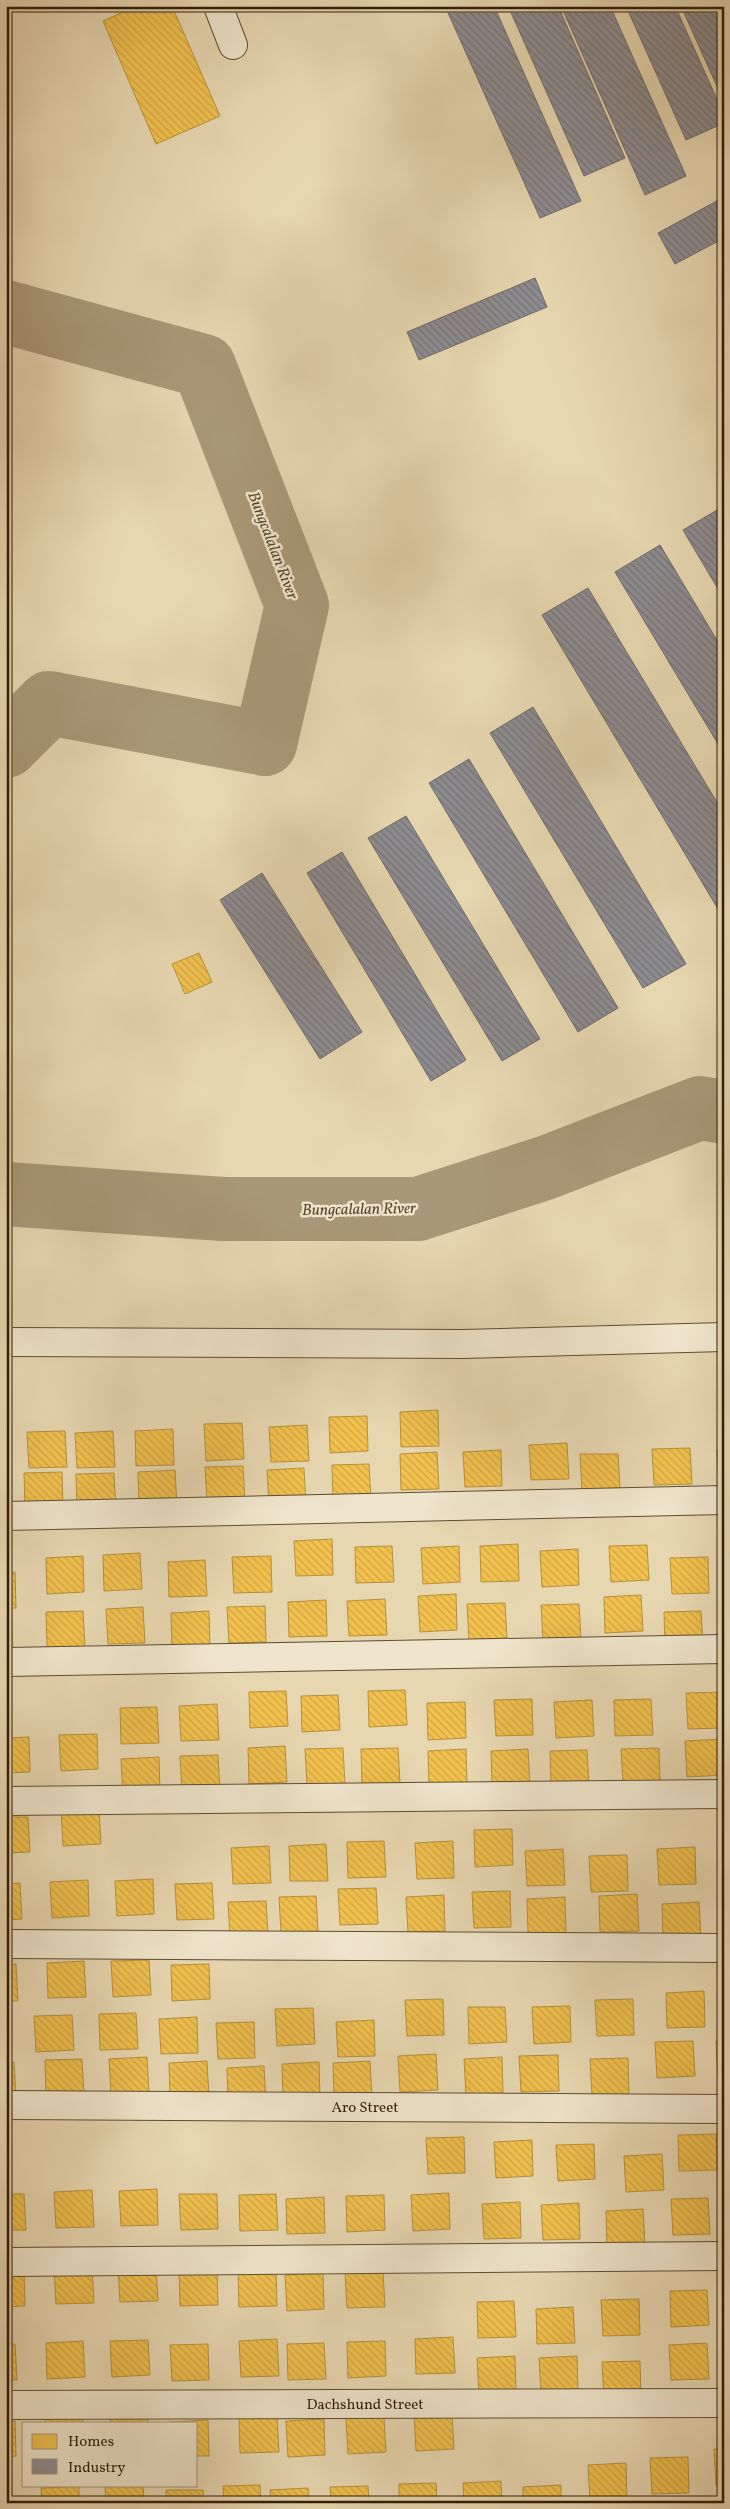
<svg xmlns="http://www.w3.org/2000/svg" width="730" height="2509" font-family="Vollkorn,serif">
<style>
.homes{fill:url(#homes-back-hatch);stroke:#b89039}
.industry{fill:url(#industry-back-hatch);stroke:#716b69}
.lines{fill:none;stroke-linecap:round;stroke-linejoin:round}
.river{stroke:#a99878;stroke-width:64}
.minor-casing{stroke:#5e4c33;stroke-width:30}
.minor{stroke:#efe5cc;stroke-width:28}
.labels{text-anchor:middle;stroke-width:5;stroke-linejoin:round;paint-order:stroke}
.street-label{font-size:15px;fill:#311d09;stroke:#efe5cc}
.water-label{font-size:16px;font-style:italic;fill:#5b4830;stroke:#efe5cc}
</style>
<defs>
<pattern id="homes-back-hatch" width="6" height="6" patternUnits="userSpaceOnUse" patternTransform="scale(1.25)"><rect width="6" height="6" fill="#f2c14e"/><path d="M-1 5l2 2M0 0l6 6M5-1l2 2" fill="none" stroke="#d0a543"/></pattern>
<pattern id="industry-back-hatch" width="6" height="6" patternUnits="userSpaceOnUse" patternTransform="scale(1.25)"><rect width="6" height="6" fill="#8d8d92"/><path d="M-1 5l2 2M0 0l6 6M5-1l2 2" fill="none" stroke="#747375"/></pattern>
</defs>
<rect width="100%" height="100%" fill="#e7d7b1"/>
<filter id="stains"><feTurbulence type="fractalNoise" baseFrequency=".004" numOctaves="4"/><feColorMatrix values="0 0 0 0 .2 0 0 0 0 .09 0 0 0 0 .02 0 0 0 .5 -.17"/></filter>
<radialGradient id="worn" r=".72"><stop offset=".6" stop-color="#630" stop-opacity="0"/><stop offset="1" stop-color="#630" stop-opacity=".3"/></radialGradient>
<!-- homes -->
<g class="homes">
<polygon points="137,6 172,6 220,116 156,144 103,21"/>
<polygon points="199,953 212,982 185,994 172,964"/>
<polygon points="438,1410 439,1446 401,1447 400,1412"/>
<polygon points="367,1416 368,1451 330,1453 329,1417"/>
<polygon points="242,1423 244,1459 206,1461 204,1424"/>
<polygon points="307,1425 309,1461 271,1462 269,1427"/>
<polygon points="173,1429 174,1465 136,1466 135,1431"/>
<polygon points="65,1431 67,1467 29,1468 27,1432"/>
<polygon points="113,1431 115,1467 77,1468 75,1433"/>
<polygon points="567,1443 569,1479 531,1480 529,1445"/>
<polygon points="690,1448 692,1484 654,1485 652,1449"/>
<polygon points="724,1449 724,1485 719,1485 717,1450"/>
<polygon points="501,1450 502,1486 465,1487 463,1452"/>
<polygon points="437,1452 439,1489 401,1490 400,1454"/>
<polygon points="580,1454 618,1454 620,1489 582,1491"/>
<polygon points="369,1464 371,1500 333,1501 332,1465"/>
<polygon points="243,1466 245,1502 207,1503 205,1467"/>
<polygon points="304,1468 306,1504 269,1505 267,1470"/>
<polygon points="175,1470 177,1506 139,1507 138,1472"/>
<polygon points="62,1472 63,1508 25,1509 24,1473"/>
<polygon points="114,1473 116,1509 77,1510 76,1474"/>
<polygon points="332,1539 333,1575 296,1576 294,1541"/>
<polygon points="518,1544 519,1581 481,1582 480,1546"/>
<polygon points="647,1545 649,1580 611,1582 609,1546"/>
<polygon points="392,1546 394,1582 356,1583 355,1547"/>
<polygon points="459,1546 460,1582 423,1584 421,1548"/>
<polygon points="578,1549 579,1585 542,1587 540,1551"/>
<polygon points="140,1553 142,1589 104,1591 103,1555"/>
<polygon points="83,1556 84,1592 47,1594 46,1558"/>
<polygon points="271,1556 272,1592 234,1593 232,1557"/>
<polygon points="708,1557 709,1593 672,1594 670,1558"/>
<polygon points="205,1560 207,1596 169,1597 168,1562"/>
<polygon points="6,1572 15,1572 16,1608 6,1608"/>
<polygon points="456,1594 457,1630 420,1632 418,1596"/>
<polygon points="641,1595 643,1631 605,1633 604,1597"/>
<polygon points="385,1599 387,1635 349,1636 347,1601"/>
<polygon points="326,1600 327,1636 289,1637 288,1602"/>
<polygon points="505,1603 507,1638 469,1640 467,1604"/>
<polygon points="579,1604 581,1640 543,1641 541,1605"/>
<polygon points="265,1606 266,1642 229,1643 227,1607"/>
<polygon points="143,1607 145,1643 108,1644 106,1609"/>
<polygon points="83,1611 85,1647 47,1648 46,1612"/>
<polygon points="209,1611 210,1647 172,1649 171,1613"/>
<polygon points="701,1611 703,1647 665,1649 664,1612"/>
<polygon points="6,1619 12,1619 13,1655 6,1655"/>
<polygon points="405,1690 407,1725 369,1727 368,1691"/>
<polygon points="286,1691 288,1726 250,1728 249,1692"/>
<polygon points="724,1692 724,1728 688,1729 686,1693"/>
<polygon points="338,1695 340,1730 302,1732 301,1696"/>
<polygon points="532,1699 533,1735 496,1736 494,1700"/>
<polygon points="651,1699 653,1735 615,1736 614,1700"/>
<polygon points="592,1700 594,1736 556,1738 554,1702"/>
<polygon points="465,1702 466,1738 428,1740 427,1703"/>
<polygon points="217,1704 219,1740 181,1741 179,1706"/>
<polygon points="157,1707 159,1743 121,1744 120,1708"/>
<polygon points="97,1734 98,1769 61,1771 59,1735"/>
<polygon points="29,1737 30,1772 6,1773 6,1738"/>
<polygon points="723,1739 724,1775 687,1777 685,1741"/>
<polygon points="285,1746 287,1782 249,1784 248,1748"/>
<polygon points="343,1748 345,1784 307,1785 305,1749"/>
<polygon points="398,1748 400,1783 362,1785 361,1749"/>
<polygon points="659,1748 660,1783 623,1785 621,1749"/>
<polygon points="466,1749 467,1785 429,1786 428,1751"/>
<polygon points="528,1749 530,1785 492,1787 491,1751"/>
<polygon points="587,1750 589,1786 551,1787 550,1751"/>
<polygon points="218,1755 220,1791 182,1792 180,1756"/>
<polygon points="159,1757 160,1793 123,1795 121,1759"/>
<polygon points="99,1809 101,1844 63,1846 61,1810"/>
<polygon points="6,1817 28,1817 30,1852 6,1853"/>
<polygon points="512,1829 513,1865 475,1867 474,1830"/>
<polygon points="384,1841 386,1877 348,1878 347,1842"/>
<polygon points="453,1841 454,1878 417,1879 415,1843"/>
<polygon points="326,1844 328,1881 290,1881 289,1846"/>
<polygon points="269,1846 271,1883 233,1884 231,1848"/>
<polygon points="695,1847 696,1884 659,1885 657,1849"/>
<polygon points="563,1849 565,1885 527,1886 525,1851"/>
<polygon points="627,1855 628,1891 591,1892 589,1856"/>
<polygon points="153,1879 154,1914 117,1916 115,1881"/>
<polygon points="88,1880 89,1916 52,1918 50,1882"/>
<polygon points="20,1883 22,1919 6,1920 6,1884"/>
<polygon points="212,1883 214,1919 177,1920 175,1884"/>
<polygon points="376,1888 378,1924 340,1925 338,1889"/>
<polygon points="510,1891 511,1927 474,1928 472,1892"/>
<polygon points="637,1894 639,1931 600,1932 599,1896"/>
<polygon points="444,1895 445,1931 408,1932 406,1897"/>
<polygon points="316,1896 318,1931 281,1933 279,1897"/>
<polygon points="565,1897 566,1933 528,1934 527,1899"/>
<polygon points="266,1901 268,1936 230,1938 228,1902"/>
<polygon points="699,1902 701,1938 663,1940 662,1904"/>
<polygon points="149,1960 151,1995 113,1997 111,1961"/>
<polygon points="84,1961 86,1997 48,1998 47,1963"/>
<polygon points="16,1964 18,2001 6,2001 6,1965"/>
<polygon points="209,1964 210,1999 172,2001 171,1965"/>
<polygon points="704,1991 705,2027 667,2028 666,1993"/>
<polygon points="722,1993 724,1993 724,2029 723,2029"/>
<polygon points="443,1999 444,2035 407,2036 405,2000"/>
<polygon points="633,1999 634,2035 597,2036 595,2000"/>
<polygon points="570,2006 571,2042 534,2044 532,2007"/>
<polygon points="468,2007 505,2007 507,2042 469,2044"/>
<polygon points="313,2008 315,2044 277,2046 275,2009"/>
<polygon points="136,2013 138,2049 100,2050 99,2014"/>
<polygon points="72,2015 74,2050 36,2052 34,2016"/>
<polygon points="197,2017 198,2053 161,2054 159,2019"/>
<polygon points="374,2020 375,2056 338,2057 336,2022"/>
<polygon points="254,2022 255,2058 218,2059 216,2023"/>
<polygon points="693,2041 695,2076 657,2078 655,2042"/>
<polygon points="716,2041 724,2041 724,2076 718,2077"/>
<polygon points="436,2054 438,2090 400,2092 398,2056"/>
<polygon points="558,2055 559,2091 521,2092 519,2056"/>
<polygon points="147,2057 149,2093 111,2094 109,2059"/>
<polygon points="502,2057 503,2093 466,2095 464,2059"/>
<polygon points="628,2058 629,2094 592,2095 590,2059"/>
<polygon points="82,2059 84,2095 46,2096 45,2060"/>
<polygon points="207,2061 209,2097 170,2099 169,2063"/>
<polygon points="370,2061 372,2097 334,2099 333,2063"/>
<polygon points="6,2062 14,2062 16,2098 6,2098"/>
<polygon points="319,2062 320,2098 283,2100 282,2064"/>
<polygon points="264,2066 266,2102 228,2103 227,2068"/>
<polygon points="716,2134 718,2170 679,2171 678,2135"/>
<polygon points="464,2137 465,2173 428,2174 426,2138"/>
<polygon points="532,2140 533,2176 496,2178 494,2142"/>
<polygon points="594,2144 595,2179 558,2181 556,2145"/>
<polygon points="662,2154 664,2190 626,2192 624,2156"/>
<polygon points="157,2189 158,2225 121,2226 119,2191"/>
<polygon points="92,2190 94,2227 56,2228 54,2192"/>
<polygon points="449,2193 450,2229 413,2231 411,2195"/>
<polygon points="6,2194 24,2194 26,2230 6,2230"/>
<polygon points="179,2194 217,2194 218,2229 181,2230"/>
<polygon points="276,2194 278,2230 240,2231 239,2195"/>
<polygon points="384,2195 385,2230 347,2232 346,2196"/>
<polygon points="324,2197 325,2233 287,2234 286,2199"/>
<polygon points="708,2198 710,2234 673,2235 671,2199"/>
<polygon points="520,2202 521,2238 484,2239 482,2204"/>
<polygon points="579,2203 580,2239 543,2240 541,2205"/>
<polygon points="643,2209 645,2245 607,2247 606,2211"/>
<polygon points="156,2265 158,2301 120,2302 118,2267"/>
<polygon points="92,2267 94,2303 56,2304 54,2268"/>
<polygon points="217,2269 218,2305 180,2306 179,2271"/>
<polygon points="24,2270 25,2306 6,2307 6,2271"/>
<polygon points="276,2270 277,2306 239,2307 238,2271"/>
<polygon points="383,2271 385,2307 347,2308 345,2272"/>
<polygon points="323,2273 324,2309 287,2311 285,2275"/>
<polygon points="707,2290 709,2325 671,2327 670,2291"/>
<polygon points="639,2299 640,2335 603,2336 601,2300"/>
<polygon points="514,2301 516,2337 478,2338 477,2302"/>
<polygon points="573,2307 575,2343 537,2344 536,2309"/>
<polygon points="453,2337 455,2373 416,2374 415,2339"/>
<polygon points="277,2339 279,2376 241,2377 239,2341"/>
<polygon points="148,2340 150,2375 112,2377 110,2341"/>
<polygon points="83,2341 85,2377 47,2379 46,2343"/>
<polygon points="385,2341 386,2376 348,2378 347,2342"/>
<polygon points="324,2343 326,2379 288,2380 287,2344"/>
<polygon points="707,2343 709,2379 671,2380 669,2345"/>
<polygon points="15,2344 17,2380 6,2380 6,2345"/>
<polygon points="208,2344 209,2380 172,2381 170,2345"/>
<polygon points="515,2356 516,2392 479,2394 477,2358"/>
<polygon points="577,2356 578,2392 541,2393 539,2358"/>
<polygon points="640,2361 641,2396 604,2398 602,2362"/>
<polygon points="452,2413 454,2449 416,2451 414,2415"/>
<polygon points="147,2416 148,2423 110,2423 110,2417"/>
<polygon points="277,2416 279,2452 240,2453 239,2417"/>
<polygon points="83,2417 83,2423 45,2423 45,2419"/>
<polygon points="384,2417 386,2452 348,2454 346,2418"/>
<polygon points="324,2419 325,2455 288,2457 286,2421"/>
<polygon points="208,2420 209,2456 196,2456 196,2423 170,2422"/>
<polygon points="6,2421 15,2421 16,2456 6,2457"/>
<polygon points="714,2449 724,2449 724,2485 716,2485"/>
<polygon points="688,2457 689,2493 652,2494 650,2458"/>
<polygon points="626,2463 627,2499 590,2501 588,2465"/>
<polygon points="501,2481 502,2503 464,2503 463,2483"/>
<polygon points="436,2483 437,2503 399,2503 399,2484"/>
<polygon points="143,2485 144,2503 106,2503 105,2487"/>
<polygon points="260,2485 261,2503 224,2503 223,2486"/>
<polygon points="561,2485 561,2503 523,2503 523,2487"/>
<polygon points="79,2486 79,2503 42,2503 41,2488"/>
<polygon points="368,2486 369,2503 331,2503 330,2487"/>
<polygon points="308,2488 309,2503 271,2503 270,2490"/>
<rect x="6" y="2490" width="5" height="13"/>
<polygon points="166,2490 203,2490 204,2503 166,2503"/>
</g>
<!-- industry -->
<g class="industry">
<polygon points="445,6 494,6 581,201 540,218"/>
<polygon points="508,6 558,6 625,158 584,176"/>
<polygon points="561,6 610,6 686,176 645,195"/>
<polygon points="626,6 675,6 724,115 724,123 686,140"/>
<polygon points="681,6 724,6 724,102"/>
<polygon points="724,197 724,238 675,264 658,233"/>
<polygon points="535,278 547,307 419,360 407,332"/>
<polygon points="724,506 724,599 683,530"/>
<polygon points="660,545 724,652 724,754 615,572"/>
<polygon points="588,588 724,814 724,919 542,615"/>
<polygon points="533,707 686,964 643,988 490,733"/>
<polygon points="469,759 618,1008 578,1032 429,783"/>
<polygon points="406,816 540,1039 502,1061 368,838"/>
<polygon points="342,852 466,1060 431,1081 307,873"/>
<polygon points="262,873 362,1032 320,1059 220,900"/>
</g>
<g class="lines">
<!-- river -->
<g class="river">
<polyline points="6,312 204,366 297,605 265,744 49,703 6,746"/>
<polyline points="6,1194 223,1209 418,1209 545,1168 700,1108 724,1112"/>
</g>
<defs>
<g id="minor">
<polyline points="218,6 233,45"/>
<polyline points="6,1342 463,1344 724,1337"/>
<polyline points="6,1516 724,1500"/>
<polyline points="6,1662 724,1649"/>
<polyline points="6,1801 724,1794"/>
<polyline points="6,1944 724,1948"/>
<polyline points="6,2105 724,2109"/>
<polyline points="6,2262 724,2256"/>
<polyline points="6,2405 724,2403"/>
</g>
</defs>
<!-- minor casing -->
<use href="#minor" class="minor-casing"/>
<!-- minor -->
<use href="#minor" class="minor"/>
</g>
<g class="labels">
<!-- street labels -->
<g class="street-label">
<text x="365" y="2112">Aro Street</text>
<text x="365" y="2409">Dachshund Street</text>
</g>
<!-- water labels -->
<g class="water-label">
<text transform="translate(274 545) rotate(69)" y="6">Bungcalalan River</text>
<text transform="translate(359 1208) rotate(-1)" y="6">Bungcalalan River</text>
</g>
</g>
<!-- margin -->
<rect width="730" height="2509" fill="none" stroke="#e7d7b1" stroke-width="25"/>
<rect x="8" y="8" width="715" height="2494" fill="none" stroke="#311d09" stroke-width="2.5"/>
<rect x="12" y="12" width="705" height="2484" fill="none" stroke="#311d09"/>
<!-- legend -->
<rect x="22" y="2422" width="175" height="65" fill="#efe5cc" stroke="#a3957e"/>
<rect x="32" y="2434" width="25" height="15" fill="#f2c14e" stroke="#a3957e"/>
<text x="68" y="2446" font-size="15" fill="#311d09">Homes</text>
<rect x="32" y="2459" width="25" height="15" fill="#8d8d92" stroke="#a3957e"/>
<text x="68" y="2472" font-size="15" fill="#311d09">Industry</text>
<rect width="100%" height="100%" filter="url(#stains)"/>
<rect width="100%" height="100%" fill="url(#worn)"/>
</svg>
